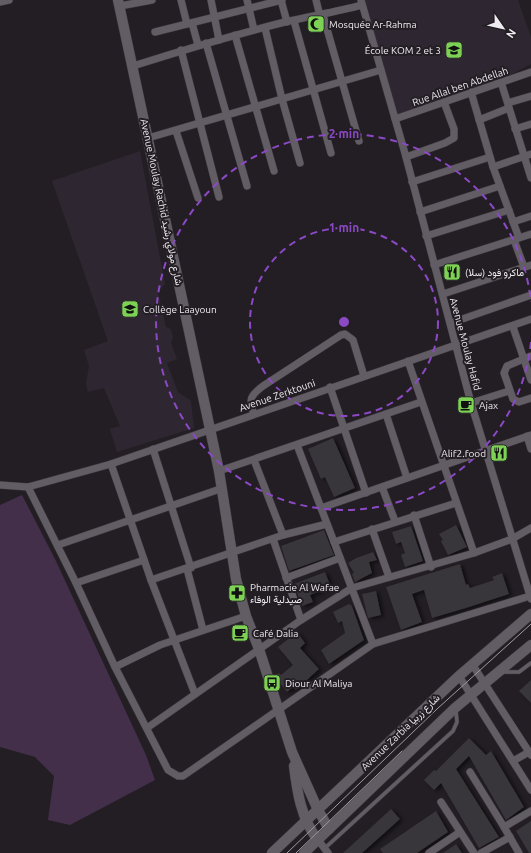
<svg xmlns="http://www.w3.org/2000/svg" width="531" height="853" font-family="Ubuntu,Vazirmatn,sans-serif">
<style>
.built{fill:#2e2731}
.green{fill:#432f4a}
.building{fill:#38343a;filter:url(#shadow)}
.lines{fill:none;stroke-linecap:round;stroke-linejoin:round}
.lane-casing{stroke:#3e3a3f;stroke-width:4.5}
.street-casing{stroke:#3e3a3f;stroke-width:8}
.secondary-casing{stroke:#3e3a3f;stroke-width:11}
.lane{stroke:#625d64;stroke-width:3.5}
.street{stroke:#625d64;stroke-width:7}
.secondary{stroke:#625d64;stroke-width:10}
.tram{stroke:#9e9a9f;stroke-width:1}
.ring{fill:none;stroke:#8c49c6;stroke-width:2;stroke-dasharray:7 5}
.labels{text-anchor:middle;stroke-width:4;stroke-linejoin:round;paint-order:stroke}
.poi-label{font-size:10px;fill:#efecf1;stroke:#231e24;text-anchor:start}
.street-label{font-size:10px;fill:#efecf1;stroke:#231e24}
.centre{fill:#8c49c6;stroke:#231e24;stroke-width:2}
.ring-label{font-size:12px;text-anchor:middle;font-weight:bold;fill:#8c49c6;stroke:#231e24;stroke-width:4;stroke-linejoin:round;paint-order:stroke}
</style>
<defs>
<filter id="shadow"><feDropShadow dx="3" dy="1.5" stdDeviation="2" flood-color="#0009"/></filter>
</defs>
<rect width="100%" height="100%" fill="#231e24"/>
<!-- built -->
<g class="built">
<polygon points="361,0 518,0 531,37 531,64 501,80 395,117"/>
<polygon points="140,151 165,284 158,292 166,327 171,329 173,338 171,343 177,359 167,363 178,392 191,401 194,428 117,452 110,429 120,426 104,388 88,392 86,384 89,366 84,350 108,341 52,181"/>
</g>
<!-- green -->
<polygon class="green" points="22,495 55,559 146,755 155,780 70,825 48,820 54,776 35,757 0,747 0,505"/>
<!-- building -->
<g class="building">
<polygon points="317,20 319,21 322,28 312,31 309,22"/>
<polygon points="333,438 355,488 334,497 325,477 321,479 308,449"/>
<polygon points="456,525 467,547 448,555 441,541 443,540 439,534"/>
<polygon points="411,526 423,561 405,567 401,555 405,553 401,542 396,544 392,532"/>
<polygon points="324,530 334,555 289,571 281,546"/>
<polygon points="373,552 377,560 369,562 372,573 355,582 352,574 354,573 348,563 356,558"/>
<polygon points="460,564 466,585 468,584 470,588 494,580 492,577 502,573 509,594 466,608 432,618 424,590 412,594 422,622 401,630 386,587"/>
<polygon points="325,572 331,587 310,595 313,602 302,606 294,584"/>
<polygon points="376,591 381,615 368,618 362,594"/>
<polygon points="349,604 352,606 364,640 329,664 321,650 345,633 342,621 338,623 333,612"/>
<polygon points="297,632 305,643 300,648 319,669 296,690 293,687 287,692 275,677 279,673 281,675 293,665 278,647"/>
<polygon points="531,680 531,703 519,691"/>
<polygon points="469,738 486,755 491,751 524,807 506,820 469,756 456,769 499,837 479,848 441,783 434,790 424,780 434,770 436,771"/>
<polygon points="391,809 400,819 362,853 343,853"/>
<polygon points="436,811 448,832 417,853 383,853 380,849"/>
<polygon points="531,821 531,853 529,853 516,831"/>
<polygon points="456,844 462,853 443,853"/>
</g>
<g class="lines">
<defs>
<g id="lane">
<polyline points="503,672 519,672 531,663"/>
<polyline points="325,848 453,731 457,722 456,711"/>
</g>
<g id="street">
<polyline points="181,0 187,24"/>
<polyline points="211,0 219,40"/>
<polyline points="247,0 254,30"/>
<polyline points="281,0 287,22"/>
<polyline points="316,0 320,16"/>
<polyline points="361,0 406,157 471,403 531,599"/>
<polyline points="0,2 9,0"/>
<polyline points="120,6 152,0"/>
<polyline points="323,15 359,141"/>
<polyline points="294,21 331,153"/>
<polyline points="192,23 198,45"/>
<polyline points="265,28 282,99 300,163"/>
<polyline points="155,32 282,0"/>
<polyline points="235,35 274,171"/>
<polyline points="206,43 247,186"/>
<polyline points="181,50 219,197"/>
<path d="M 133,66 C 183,50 233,35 285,22 C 310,16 336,12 362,5"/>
<polyline points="501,82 531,178"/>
<polyline points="471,92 493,167 519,238"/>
<polyline points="508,103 531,96"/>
<polyline points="395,119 531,72"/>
<polyline points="479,120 509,108"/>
<polyline points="515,129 531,124"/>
<polyline points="176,131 198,198"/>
<polyline points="148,138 381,70"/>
<polyline points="406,157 445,143 454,138 454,129 444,102"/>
<polyline points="493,167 531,154"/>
<polyline points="412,182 490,157"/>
<polyline points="420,212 500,186"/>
<polyline points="513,222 531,216"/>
<polyline points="426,236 509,210"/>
<polyline points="514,240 524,267"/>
<polyline points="434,265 531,234"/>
<polyline points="443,294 531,265"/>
<polyline points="451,323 531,295"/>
<polyline points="513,327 531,380"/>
<polyline points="531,356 507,366 504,373 513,399 519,402 531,398"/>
<polyline points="408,361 474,553"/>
<polyline points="330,387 366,493"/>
<polyline points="471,403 509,391"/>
<path d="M 254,414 C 248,399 251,395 263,386 L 341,335 L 345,334 L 353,340 L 364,376"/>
<polyline points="386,414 407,478"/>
<polyline points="527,436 531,449"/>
<polyline points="297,445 373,644"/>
<polyline points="153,449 191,568"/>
<polyline points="254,460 283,535"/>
<polyline points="111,464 151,580 195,694"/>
<polyline points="219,471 421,402"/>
<polyline points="0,485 28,487 111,464 531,319"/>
<polyline points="28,487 76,583 115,667 168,770 178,776 183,776 373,644 530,596"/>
<polyline points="382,487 395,521"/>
<polyline points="321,508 531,435"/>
<polyline points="414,515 431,567"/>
<polyline points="372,529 389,577"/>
<polyline points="273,539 301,620"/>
<polyline points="334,542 456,503"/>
<polyline points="58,545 220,489"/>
<polyline points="187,569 203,630"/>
<polyline points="286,578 340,558"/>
<polyline points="151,580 283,535 327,524"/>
<polyline points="76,583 144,560"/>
<polyline points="472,664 531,755"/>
<polyline points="115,667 160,645 246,616"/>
<polyline points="459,676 531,790"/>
<polyline points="147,728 301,620 352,588 474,553 512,539 531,528"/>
<polyline points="513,761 529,752"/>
<polyline points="470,772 504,827 531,811"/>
<polyline points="441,802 474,853"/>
<polyline points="504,827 519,853"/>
<polyline points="318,840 328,853"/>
<polyline points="429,853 460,832"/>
<polyline points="481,853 510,837"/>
</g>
<g id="secondary">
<polyline points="118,0 219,471 236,579 246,616 259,649 292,752 318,810 329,829"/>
<path d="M 294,766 C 297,791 301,819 318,840"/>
<polyline points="272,853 459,676 531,614"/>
<polyline points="304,853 455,708 531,645"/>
</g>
</defs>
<!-- lane casing -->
<use href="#lane" class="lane-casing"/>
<!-- street casing -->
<use href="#street" class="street-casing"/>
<!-- secondary casing -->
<use href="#secondary" class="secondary-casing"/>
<!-- lane -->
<use href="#lane" class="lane"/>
<!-- street -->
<use href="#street" class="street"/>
<!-- secondary -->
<use href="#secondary" class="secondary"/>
<!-- tram -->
<g class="tram">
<polyline points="287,853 437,709 531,624"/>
<polyline points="296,853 402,751"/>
</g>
</g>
<!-- distance rings -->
<g class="ring">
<circle cx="344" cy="322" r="94"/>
<path d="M531 342A188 188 0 1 1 531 302"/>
</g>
<!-- icons -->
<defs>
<symbol id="mosque-square" viewBox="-11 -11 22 22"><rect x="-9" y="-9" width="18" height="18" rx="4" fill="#7dd154" stroke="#231e24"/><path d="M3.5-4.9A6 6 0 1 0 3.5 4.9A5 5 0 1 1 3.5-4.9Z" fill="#111"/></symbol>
<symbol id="school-square" viewBox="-11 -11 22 22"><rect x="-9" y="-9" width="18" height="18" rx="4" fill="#7dd154" stroke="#231e24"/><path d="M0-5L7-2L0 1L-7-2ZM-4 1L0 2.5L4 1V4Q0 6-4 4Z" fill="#111"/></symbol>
<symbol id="restaurant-square" viewBox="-11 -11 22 22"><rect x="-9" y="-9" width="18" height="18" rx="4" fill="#7dd154" stroke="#231e24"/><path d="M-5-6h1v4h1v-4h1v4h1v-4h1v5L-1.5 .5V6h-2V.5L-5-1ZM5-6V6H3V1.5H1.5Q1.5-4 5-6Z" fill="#111"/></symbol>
<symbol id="cafe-square" viewBox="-11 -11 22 22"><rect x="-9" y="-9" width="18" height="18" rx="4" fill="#7dd154" stroke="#231e24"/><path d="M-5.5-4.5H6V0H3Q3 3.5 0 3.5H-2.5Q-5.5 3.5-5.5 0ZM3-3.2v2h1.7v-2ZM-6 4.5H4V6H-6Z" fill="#111"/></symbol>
<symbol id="pharmacy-square" viewBox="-11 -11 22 22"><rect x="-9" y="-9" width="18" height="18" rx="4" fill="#7dd154" stroke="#231e24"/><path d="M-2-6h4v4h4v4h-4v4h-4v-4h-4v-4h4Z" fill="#111"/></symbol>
<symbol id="bus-square" viewBox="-11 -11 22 22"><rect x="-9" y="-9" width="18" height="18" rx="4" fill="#7dd154" stroke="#231e24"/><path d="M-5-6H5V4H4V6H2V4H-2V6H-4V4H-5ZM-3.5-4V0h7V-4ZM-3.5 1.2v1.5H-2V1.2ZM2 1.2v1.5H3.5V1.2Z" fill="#111"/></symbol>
</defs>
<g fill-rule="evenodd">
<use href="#mosque-square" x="306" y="14" width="20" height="20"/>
<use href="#school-square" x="444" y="40" width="20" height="20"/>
<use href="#restaurant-square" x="442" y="262" width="20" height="20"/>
<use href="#school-square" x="120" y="299" width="20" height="20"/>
<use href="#cafe-square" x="456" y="395" width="20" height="20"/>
<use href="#restaurant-square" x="489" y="443" width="20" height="20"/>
<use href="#pharmacy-square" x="227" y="583" width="20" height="20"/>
<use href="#cafe-square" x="230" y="623" width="20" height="20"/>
<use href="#bus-square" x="262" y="673" width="20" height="20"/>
</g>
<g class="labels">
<!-- poi labels -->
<g class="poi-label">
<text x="329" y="28">Mosquée Ar-Rahma</text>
<text x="441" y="54" text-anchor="end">École KOM 2 et 3</text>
<text x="465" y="276">ماكرو فود (سلا)</text>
<text x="143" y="313">Collège Laayoun</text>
<text x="479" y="409">Ajax</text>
<text x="486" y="457" text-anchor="end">Alif2.food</text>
<text x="250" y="591">Pharmacie Al Wafae<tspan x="250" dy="12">صيدلية الوفاء</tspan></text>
<text x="253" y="637">Café Dalia</text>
<text x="285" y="687">Diour Al Maliya</text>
</g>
<!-- street labels -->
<g class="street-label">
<text transform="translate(460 86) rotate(-19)" y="4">Rue Allal ben Abdellah</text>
<text transform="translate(162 202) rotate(78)" y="4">Avenue Moulay Rachid شارع مولاي رشيد</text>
<text transform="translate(466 344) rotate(75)" y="4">Avenue Moulay Hafid</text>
<text transform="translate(277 395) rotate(-19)" y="4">Avenue Zerktouni</text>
<text transform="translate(400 732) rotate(-44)" y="4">Avenue Zarbia شارع زربيا</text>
</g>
</g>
<circle cx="344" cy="322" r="6" class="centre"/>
<g class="ring-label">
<text x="344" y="138">2 min</text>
<text x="344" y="232">1 min</text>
</g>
<!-- north arrow -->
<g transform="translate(503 28) rotate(124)" stroke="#231e24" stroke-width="3" paint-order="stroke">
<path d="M0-3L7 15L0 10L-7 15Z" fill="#efecf1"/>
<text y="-6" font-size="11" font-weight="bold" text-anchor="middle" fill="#efecf1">N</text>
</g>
</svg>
